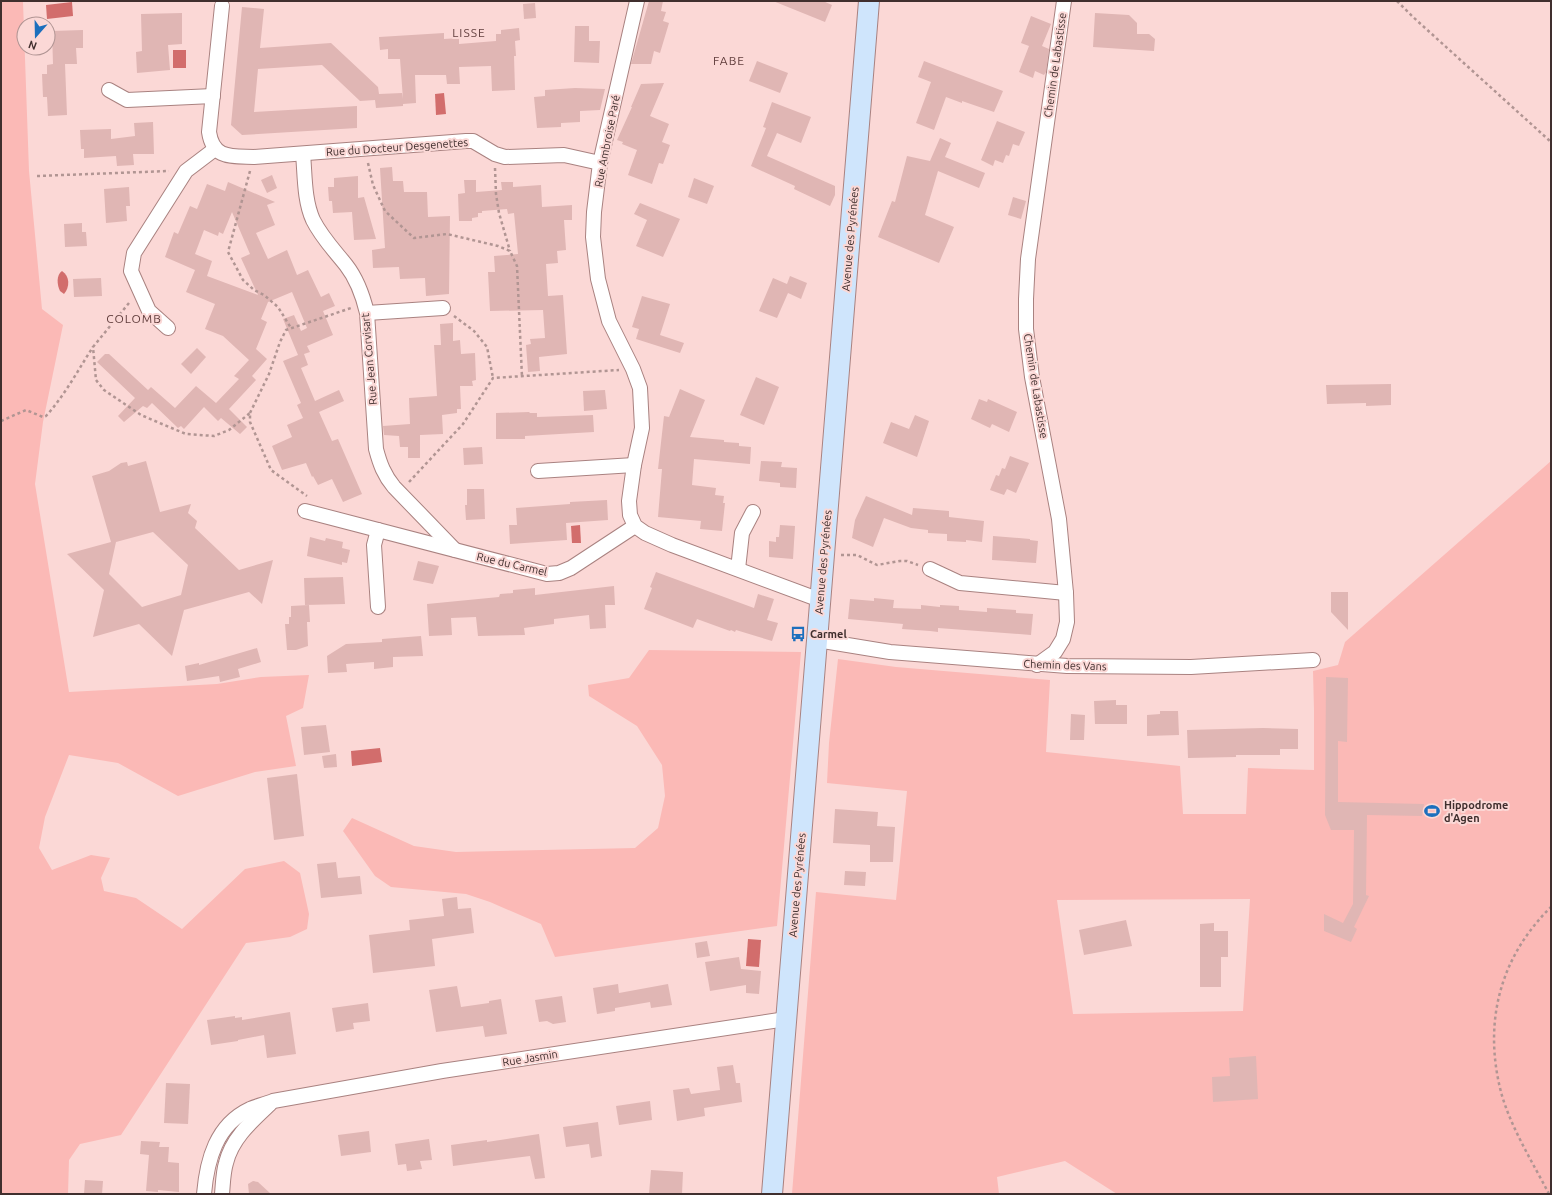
<svg xmlns="http://www.w3.org/2000/svg" width="1552" height="1195" font-family="Ubuntu,sans-serif">
<style>
.green{fill:#fbb9b6;fill-rule:evenodd}
.water{fill:#d26d6c}
.building{fill:#e0b6b4;fill-rule:evenodd}
.lines{fill:none;stroke-linecap:round;stroke-linejoin:round}
.minor-casing{stroke:#a98280;stroke-width:16}
.secondary-casing{stroke:#a98280;stroke-width:22}
.path{stroke:#b19593;stroke-width:2.5;stroke-dasharray:3 3;stroke-linecap:butt}
.minor{stroke:#fff;stroke-width:14}
.secondary{stroke:#cfe5fc;stroke-width:20}
.labels{text-anchor:middle;stroke-width:4;stroke-linejoin:round;paint-order:stroke}
.street-label{font-size:11px;fill:#402f2e;stroke:#fbd8d6}
.poi-label{font-size:11px;font-weight:bold;fill:#402f2e;stroke:#fbd8d6;text-anchor:start}
.neighbourhood-label{font-size:12px;letter-spacing:1px;fill:#603d3c;stroke:#fbd8d6}
</style>
<rect width="100%" height="100%" fill="#fbd8d6"/>
<!-- green -->
<g class="green">
<polygon points="1,1 23,2 29,171 42,309 63,325 43,422 35,484 69,692 217,684 261,677 309,675 303,708 286,716 296,766 255,772 178,796 118,763 69,755 45,817 39,848 52,870 91,855 110,858 101,878 104,891 136,898 182,929 245,869 284,861 300,873 309,914 307,929 290,937 246,943 121,1135 80,1144 69,1160 68,1194 1,1194"/>
<path d="M 1551,461 L 1551,1194 L 1117,1194 L 1065,1161 L 997,1177 L 999,1194 L 792,1194 L 816,892 L 896,900 L 907,791 L 827,783 L 829,743 L 838,659 L 896,667 L 1050,680 L 1046,752 L 1180,766 L 1183,814 L 1246,814 L 1248,768 L 1314,770 L 1314,710 L 1313,671 L 1338,665 L 1345,642 ZM 1250,899 L 1243,1011 L 1073,1014 L 1057,900 Z"/>
<polygon points="649,650 801,652 777,926 555,957 541,924 490,902 466,894 391,887 375,876 343,831 352,818 414,846 456,852 635,848 658,828 665,796 662,765 637,726 589,696 588,685 629,678"/>
</g>
<!-- water -->
<g class="water">
<polygon points="72,2 73,16 47,19 46,5"/>
<rect x="173" y="50" width="13" height="18"/>
<polygon points="444,93 446,114 436,115 435,94"/>
<path d="M 62,271 C 70,276 70,287 64,294 L 60,291 C 57,285 56,275 62,271 Z"/>
<polygon points="580,525 581,543 572,543 571,526"/>
<polygon points="380,748 382,762 352,766 351,751"/>
<polygon points="748,939 761,940 759,967 746,966"/>
</g>
<!-- building -->
<g class="building">
<polygon points="649,1 663,1 661,11 666,12 663,21 669,23 660,53 654,51 651,64 631,64"/>
<polygon points="773,1 823,1 832,5 825,22"/>
<polygon points="535,3 536,18 524,19 523,4"/>
<polygon points="242,7 264,9 260,48 331,43 378,87 379,94 402,93 403,99 400,59 388,59 388,49 380,50 379,37 444,33 444,39 459,38 459,44 496,41 496,34 501,34 501,30 519,28 520,40 515,41 516,56 514,56 515,90 492,91 491,66 459,67 460,84 447,84 446,75 415,75 416,103 403,104 403,106 376,108 375,100 360,101 322,65 258,69 254,112 357,106 357,128 242,135 231,125"/>
<polygon points="182,13 182,44 168,45 170,70 137,73 136,52 142,51 141,14"/>
<polygon points="1095,13 1129,15 1137,23 1137,34 1149,34 1155,39 1154,51 1093,47"/>
<polygon points="1031,16 1051,24 1042,46 1049,49 1046,72 1044,75 1035,71 1033,78 1019,72 1029,46 1021,43"/>
<polygon points="575,26 589,26 589,41 600,41 599,63 574,62"/>
<polygon points="83,30 83,48 76,48 77,64 65,64 67,115 48,116 47,97 43,97 42,74 47,74 47,65 53,64 52,31"/>
<polygon points="757,61 788,73 780,93 749,81"/>
<polygon points="924,61 1003,91 994,112 962,101 962,103 946,97 934,130 916,123 931,82 918,77"/>
<polygon points="664,83 650,116 669,124 662,142 670,145 663,164 659,163 652,184 628,175 637,150 622,144 623,142 617,140 632,107 631,107 641,84"/>
<polygon points="575,88 605,89 600,110 580,111 580,122 561,123 561,127 537,128 534,97 545,96 545,90"/>
<polygon points="772,102 811,117 801,143 777,133 767,156 835,186 835,195 830,206 794,189 795,186 751,166 766,128 763,127"/>
<polygon points="997,121 1025,132 1019,146 1013,144 1009,156 1006,155 1003,163 995,160 993,166 981,160"/>
<polygon points="153,122 154,154 133,154 134,165 117,166 116,156 84,158 84,149 81,149 80,130 111,129 111,139 135,136 134,123"/>
<polygon points="940,138 951,143 945,157 985,173 979,188 938,171 925,215 954,227 939,263 878,237 892,201 895,202 907,156 930,161"/>
<polygon points="392,167 393,181 403,181 404,192 427,192 428,217 450,216 449,294 426,296 425,278 400,279 399,267 373,268 372,250 385,248 380,168"/>
<polygon points="272,175 277,188 267,193 261,180"/>
<polygon points="358,176 358,198 364,197 376,239 354,240 352,212 333,213 332,201 329,201 328,187 334,187 334,178"/>
<polygon points="694,178 714,186 707,204 688,197"/>
<polygon points="464,180 476,180 476,192 502,190 501,182 513,182 513,187 541,185 542,207 572,205 572,220 564,220 566,250 557,251 558,263 546,264 548,296 563,295 567,354 539,357 540,371 528,372 526,345 531,344 530,339 545,338 543,310 490,311 488,272 495,272 494,256 518,254 514,213 508,214 507,209 482,211 482,213 478,213 478,217 472,218 472,221 459,221 458,194 465,193"/>
<path d="M 228,182 L 275,202 L 267,205 L 275,225 L 256,233 L 268,259 L 287,250 L 297,275 L 308,270 L 321,297 L 329,293 L 335,306 L 323,311 L 333,335 L 307,346 L 310,352 L 304,354 L 308,365 L 301,368 L 315,401 L 339,390 L 344,401 L 319,412 L 332,441 L 338,439 L 362,494 L 343,502 L 332,479 L 318,485 L 313,476 L 312,477 L 306,463 L 282,470 L 272,446 L 292,437 L 287,425 L 303,418 L 297,405 L 301,403 L 283,361 L 298,355 L 283,319 L 294,315 L 301,331 L 307,328 L 292,292 L 268,302 L 261,319 L 267,322 L 256,349 L 267,359 L 252,376 L 256,380 L 229,409 L 247,427 L 240,434 L 221,418 L 218,421 L 204,407 L 184,429 L 181,426 L 178,428 L 152,403 L 147,408 L 143,406 L 124,422 L 118,416 L 135,398 L 97,362 L 105,354 L 109,354 L 148,390 L 151,387 L 175,408 L 196,386 L 216,403 L 239,379 L 234,376 L 249,360 L 223,336 L 205,329 L 215,304 L 186,292 L 195,270 L 165,257 L 174,232 L 178,234 L 190,206 L 197,209 L 207,184 L 225,191 ZM 232,212 L 250,254 L 241,258 L 258,295 L 207,276 L 212,261 L 195,254 L 204,230 L 218,236 L 219,232 L 223,234 Z"/>
<polygon points="129,187 130,206 126,206 127,221 106,223 104,189"/>
<polygon points="1013,197 1026,201 1021,219 1008,215"/>
<polygon points="640,203 680,219 663,257 636,246 647,220 634,214"/>
<polygon points="82,223 82,232 86,232 87,246 65,247 64,224"/>
<polygon points="790,276 807,283 801,299 788,293 777,318 759,311 773,278 787,284"/>
<polygon points="101,278 102,296 74,297 73,279"/>
<polygon points="642,296 670,304 660,335 684,343 680,353 636,339 639,329 632,327"/>
<polygon points="453,323 453,341 460,340 461,354 475,353 476,380 472,381 473,386 460,386 461,409 457,409 457,413 442,415 443,434 420,435 420,458 408,458 408,447 400,447 399,436 384,435 383,426 410,424 409,398 437,396 434,345 441,345 440,324"/>
<polygon points="197,348 206,357 191,374 181,364"/>
<polygon points="756,377 779,387 764,425 740,415"/>
<polygon points="1391,384 1391,405 1366,406 1366,403 1327,404 1326,385"/>
<polygon points="680,389 705,400 690,437 724,440 724,442 739,443 739,446 751,447 750,464 694,459 692,485 716,488 715,495 724,496 723,503 725,503 722,531 700,529 701,521 658,517 662,469 658,469 664,416 669,417"/>
<polygon points="605,390 607,409 584,411 583,391"/>
<polygon points="979,399 987,402 988,399 1017,412 1009,432 992,424 990,428 971,419"/>
<polygon points="529,412 530,413 537,413 537,417 593,415 594,432 525,436 525,439 496,439 496,413"/>
<polygon points="915,415 929,421 917,457 883,443 891,422 909,429"/>
<polygon points="482,447 483,464 464,465 463,448"/>
<polygon points="1010,456 1029,463 1016,493 1007,489 1004,495 990,490 996,475 999,476 1002,468 1005,469"/>
<path d="M 146,461 L 160,512 L 191,504 L 188,513 L 197,521 L 195,528 L 239,570 L 273,560 L 262,604 L 249,592 L 184,610 L 172,656 L 139,624 L 93,637 L 104,590 L 67,554 L 111,542 L 92,476 L 109,471 L 121,463 L 127,462 L 128,466 ZM 153,532 L 188,565 L 181,595 L 142,607 L 109,574 L 116,542 Z"/>
<polygon points="761,461 782,462 781,467 797,468 796,488 780,487 780,483 759,481"/>
<polygon points="467,489 484,489 485,519 466,520 465,505 467,505"/>
<polygon points="866,496 912,515 913,508 949,511 949,517 984,521 982,542 966,540 966,542 947,541 947,534 928,533 928,530 911,528 884,518 873,547 852,538 855,520"/>
<polygon points="607,500 608,520 566,523 567,540 510,544 509,525 517,525 516,508 570,504 570,502"/>
<polygon points="780,525 795,526 793,559 769,557 769,541 776,542 776,537 779,537"/>
<polygon points="993,536 1030,539 1030,540 1038,541 1036,563 992,560"/>
<polygon points="310,537 325,541 326,538 343,542 342,548 350,550 347,563 342,562 342,565 307,556"/>
<polygon points="418,561 439,566 433,584 413,580"/>
<polygon points="656,572 754,608 758,594 774,599 767,620 778,623 772,641 736,630 735,632 731,630 730,631 697,619 693,628 644,609 652,588 650,587"/>
<polygon points="343,577 345,604 305,605 304,578"/>
<polygon points="614,586 615,605 605,605 606,628 590,629 589,615 554,619 554,624 524,628 525,635 478,636 476,617 451,618 452,635 429,636 427,604 499,597 500,594 513,593 513,590 535,588 535,595"/>
<polygon points="1331,592 1348,592 1348,630 1331,612"/>
<polygon points="874,598 894,600 893,608 921,609 921,605 940,607 940,605 959,606 959,610 987,612 987,608 1016,610 1016,613 1033,614 1031,635 938,628 938,632 930,631 902,629 903,624 848,619 850,599 874,601"/>
<polygon points="309,605 310,622 307,622 308,646 296,650 287,650 285,624 289,624 289,617 291,617 291,606"/>
<polygon points="421,636 423,656 393,657 393,667 374,669 374,662 346,664 347,672 328,673 327,656 346,644 382,642 382,639"/>
<polygon points="257,648 261,662 238,669 240,677 220,682 219,676 187,681 185,666 199,663 199,665"/>
<polygon points="1326,677 1348,678 1347,742 1338,741 1338,802 1424,804 1422,816 1367,815 1366,895 1369,896 1354,927 1357,929 1351,942 1324,931 1324,914 1343,923 1353,904 1354,830 1331,830 1325,815"/>
<polygon points="1116,700 1116,705 1127,705 1127,724 1095,724 1094,701"/>
<polygon points="1160,711 1178,711 1179,735 1147,736 1147,715 1160,714"/>
<polygon points="1071,714 1085,715 1084,740 1070,740"/>
<polygon points="326,725 330,752 304,755 301,727"/>
<polygon points="1263,728 1298,729 1298,749 1280,749 1280,755 1236,755 1236,757 1188,758 1187,730"/>
<polygon points="336,754 337,767 324,768 322,756"/>
<polygon points="297,774 304,836 274,840 267,778"/>
<polygon points="835,809 878,812 877,826 895,827 893,862 870,862 870,845 833,843"/>
<polygon points="336,862 338,878 360,876 362,894 321,898 317,864"/>
<polygon points="845,871 866,872 865,886 844,885"/>
<polygon points="457,897 458,909 471,908 474,933 432,939 435,966 373,973 369,935 410,930 409,920 444,916 442,899"/>
<polygon points="1126,920 1132,946 1084,955 1079,930"/>
<polygon points="1214,923 1214,931 1228,931 1228,957 1221,957 1221,987 1200,987 1200,924"/>
<polygon points="707,941 710,956 697,958 695,943"/>
<polygon points="739,957 741,969 761,971 759,994 746,993 746,985 710,991 705,962"/>
<polygon points="618,984 619,993 668,984 672,1005 651,1008 650,1002 615,1008 615,1011 597,1014 593,988"/>
<polygon points="457,986 461,1007 489,1003 489,1001 501,999 507,1034 485,1037 483,1026 436,1032 429,990"/>
<polygon points="562,996 566,1022 553,1024 547,1021 539,1022 535,1000"/>
<polygon points="368,1003 370,1021 353,1023 354,1029 336,1032 332,1008"/>
<polygon points="290,1012 296,1054 267,1058 264,1035 238,1040 238,1041 211,1045 207,1020 235,1016 235,1018 242,1017 242,1020"/>
<polygon points="1256,1056 1258,1099 1213,1102 1212,1077 1230,1076 1229,1058"/>
<polygon points="733,1065 736,1083 740,1083 742,1102 704,1108 705,1116 677,1121 673,1090 689,1088 691,1094 720,1090 717,1067"/>
<polygon points="166,1083 190,1084 188,1124 164,1123"/>
<polygon points="650,1101 652,1120 619,1125 616,1106"/>
<polygon points="598,1122 602,1156 591,1158 589,1144 566,1147 563,1127"/>
<polygon points="369,1131 371,1152 341,1156 338,1135"/>
<polygon points="539,1134 545,1178 535,1179 530,1156 453,1166 451,1145 487,1140 487,1142"/>
<polygon points="429,1139 432,1160 420,1161 422,1169 407,1171 406,1164 398,1165 395,1144"/>
<polygon points="141,1141 160,1142 159,1147 169,1147 168,1162 179,1163 179,1192 158,1190 158,1192 146,1191 149,1155 140,1154"/>
<polygon points="651,1170 683,1172 682,1194 649,1194"/>
<polygon points="85,1180 103,1181 102,1194 84,1194"/>
<polygon points="253,1181 258,1182 271,1194 249,1194 248,1184"/>
</g>
<g class="lines">
<defs>
<g id="minor">
<polyline points="637,1 600,163 594,212 593,237 598,279 609,321 633,369 640,388 642,428 634,465 629,501 630,515 635,526 645,533 672,545 820,600"/>
<path d="M 222,6 L 209,132 C 213,159 231,156 254,157 L 466,141 L 473,141 L 495,154 L 505,157 L 564,155 L 600,163"/>
<polyline points="109,90 127,100 213,96"/>
<path d="M 303,154 C 305,175 304,200 313,220 C 322,238 335,251 346,265 C 357,279 363,296 367,313 L 376,449 C 380,464 384,475 394,487 L 455,550"/>
<polyline points="367,313 443,308"/>
<polyline points="168,328 149,311 131,271 134,253 186,171 215,149"/>
<polyline points="538,471 634,465"/>
<polyline points="305,511 547,574 559,573 571,568 635,526"/>
<polyline points="378,530 374,545 378,607"/>
<polyline points="738,569 742,533 753,512"/>
<polyline points="930,569 960,583 1066,593"/>
<polyline points="817,640 890,652 1067,666 1191,667 1313,660"/>
<polyline points="1037,665 1055,652 1063,639 1067,622 1066,593 1059,519 1032,377 1026,329 1026,299 1028,259 1064,1"/>
<path d="M 204,1194 C 207,1160 216,1125 250,1109 C 257,1106 266,1104 273,1101 L 442,1071 L 786,1019"/>
<path d="M 222,1194 C 223,1184 223,1173 226,1163 C 232,1138 252,1121 270,1104"/>
</g>
<polyline id="secondary" points="772,1194 869,1"/>
</defs>
<!-- minor casing -->
<use href="#minor" class="minor-casing"/>
<!-- secondary casing -->
<use href="#secondary" class="secondary-casing"/>
<!-- path -->
<g class="path">
<polyline points="1397,1 1413,17 1551,142"/>
<polyline points="368,163 373,185 385,211 414,238 447,234 498,246 510,251 517,266 522,377"/>
<polyline points="495,168 496,194 499,213 510,251"/>
<polyline points="250,171 228,252 243,280 254,290 264,295 278,307 291,328"/>
<polyline points="37,176 169,171"/>
<polyline points="129,303 93,347 96,380 104,390 141,415 162,424 186,434 214,436 229,430 250,413 250,422 271,470 307,496"/>
<polyline points="454,316 474,331 487,347 493,378"/>
<polyline points="250,413 269,374 280,342 286,330 351,308"/>
<path d="M 1,421 L 26,410 L 43,417 L 46,416 C 65,395 78,370 93,347"/>
<polyline points="409,482 463,424 493,378 619,370"/>
<polyline points="841,555 857,555 877,565 900,561 907,561 918,565"/>
<path d="M 1549,1194 C 1533,1163 1510,1126 1501,1092 C 1483,1022 1500,957 1551,907"/>
</g>
<!-- minor -->
<use href="#minor" class="minor"/>
<!-- secondary -->
<use href="#secondary" class="secondary"/>
</g>
<!-- icons -->
<defs>
<symbol id="bus-bare" viewBox="-9 -9 18 18"><path d="M-5-6H5V4H4V6H2V4H-2V6H-4V4H-5ZM-3.5-4V0h7V-4ZM-3.5 1.2v1.5H-2V1.2ZM2 1.2v1.5H3.5V1.2Z" fill="#1c6fbd" stroke="#fbd8d6" stroke-width="2.5" paint-order="stroke"/></symbol>
<symbol id="stadium-bare" viewBox="-9 -9 18 18"><path d="M0-5a6.5 5 0 1 0 0 10a6.5 5 0 1 0 0-10ZM-3.5-1.8h7v3.6h-7Z" fill="#1c6fbd" stroke="#fbd8d6" stroke-width="2.5" paint-order="stroke"/></symbol>
</defs>
<g fill-rule="evenodd">
<use href="#bus-bare" x="787" y="623" width="22" height="22"/>
<use href="#stadium-bare" x="1421" y="800" width="22" height="22"/>
</g>
<g class="labels">
<!-- street labels -->
<g class="street-label">
<text transform="translate(1055 65) rotate(-82)" y="4">Chemin de Labastisse</text>
<text transform="translate(607 141) rotate(-79)" y="4">Rue Ambroise Paré</text>
<text transform="translate(397 147) rotate(-4)" y="4">Rue du Docteur Desgenettes</text>
<text transform="translate(850 239) rotate(-85)" y="4">Avenue des Pyrénées</text>
<text transform="translate(369 359) rotate(-95)" y="4">Rue Jean Corvisart</text>
<text transform="translate(1036 386) rotate(81)" y="4">Chemin de Labastisse</text>
<text transform="translate(823 562) rotate(-85)" y="4">Avenue des Pyrénées</text>
<text transform="translate(512 564) rotate(13)" y="4">Rue du Carmel</text>
<text transform="translate(1065 665) rotate(2)" y="4">Chemin des Vans</text>
<text transform="translate(797 885) rotate(-85)" y="4">Avenue des Pyrénées</text>
<text transform="translate(530 1058) rotate(-9)" y="4">Rue Jasmin</text>
</g>
<!-- poi labels -->
<g class="poi-label">
<text x="810" y="638">Carmel</text>
<text x="1444" y="809">Hippodrome<tspan x="1444" dy="13">d'Agen</tspan></text>
</g>
<!-- neighbourhood labels -->
<g class="neighbourhood-label">
<text x="469" y="37">LISSE</text>
<text x="729" y="65">FABE</text>
<text x="134" y="323">COLOMB</text>
</g>
</g>
<!-- border -->
<rect width="1552" height="1195" fill="none" stroke="#402f2e" stroke-width="4"/>
<!-- north arrow -->
<g transform="translate(36 36) rotate(200)"><circle r="19" fill="#fbd8d6" stroke="#b09493"/>
<path d="M0-3L7 15L0 10L-7 15Z" fill="#1c6fbd"/>
<text y="-6" font-size="11" font-weight="bold" text-anchor="middle" fill="#402f2e">N</text>
</g>
</svg>
